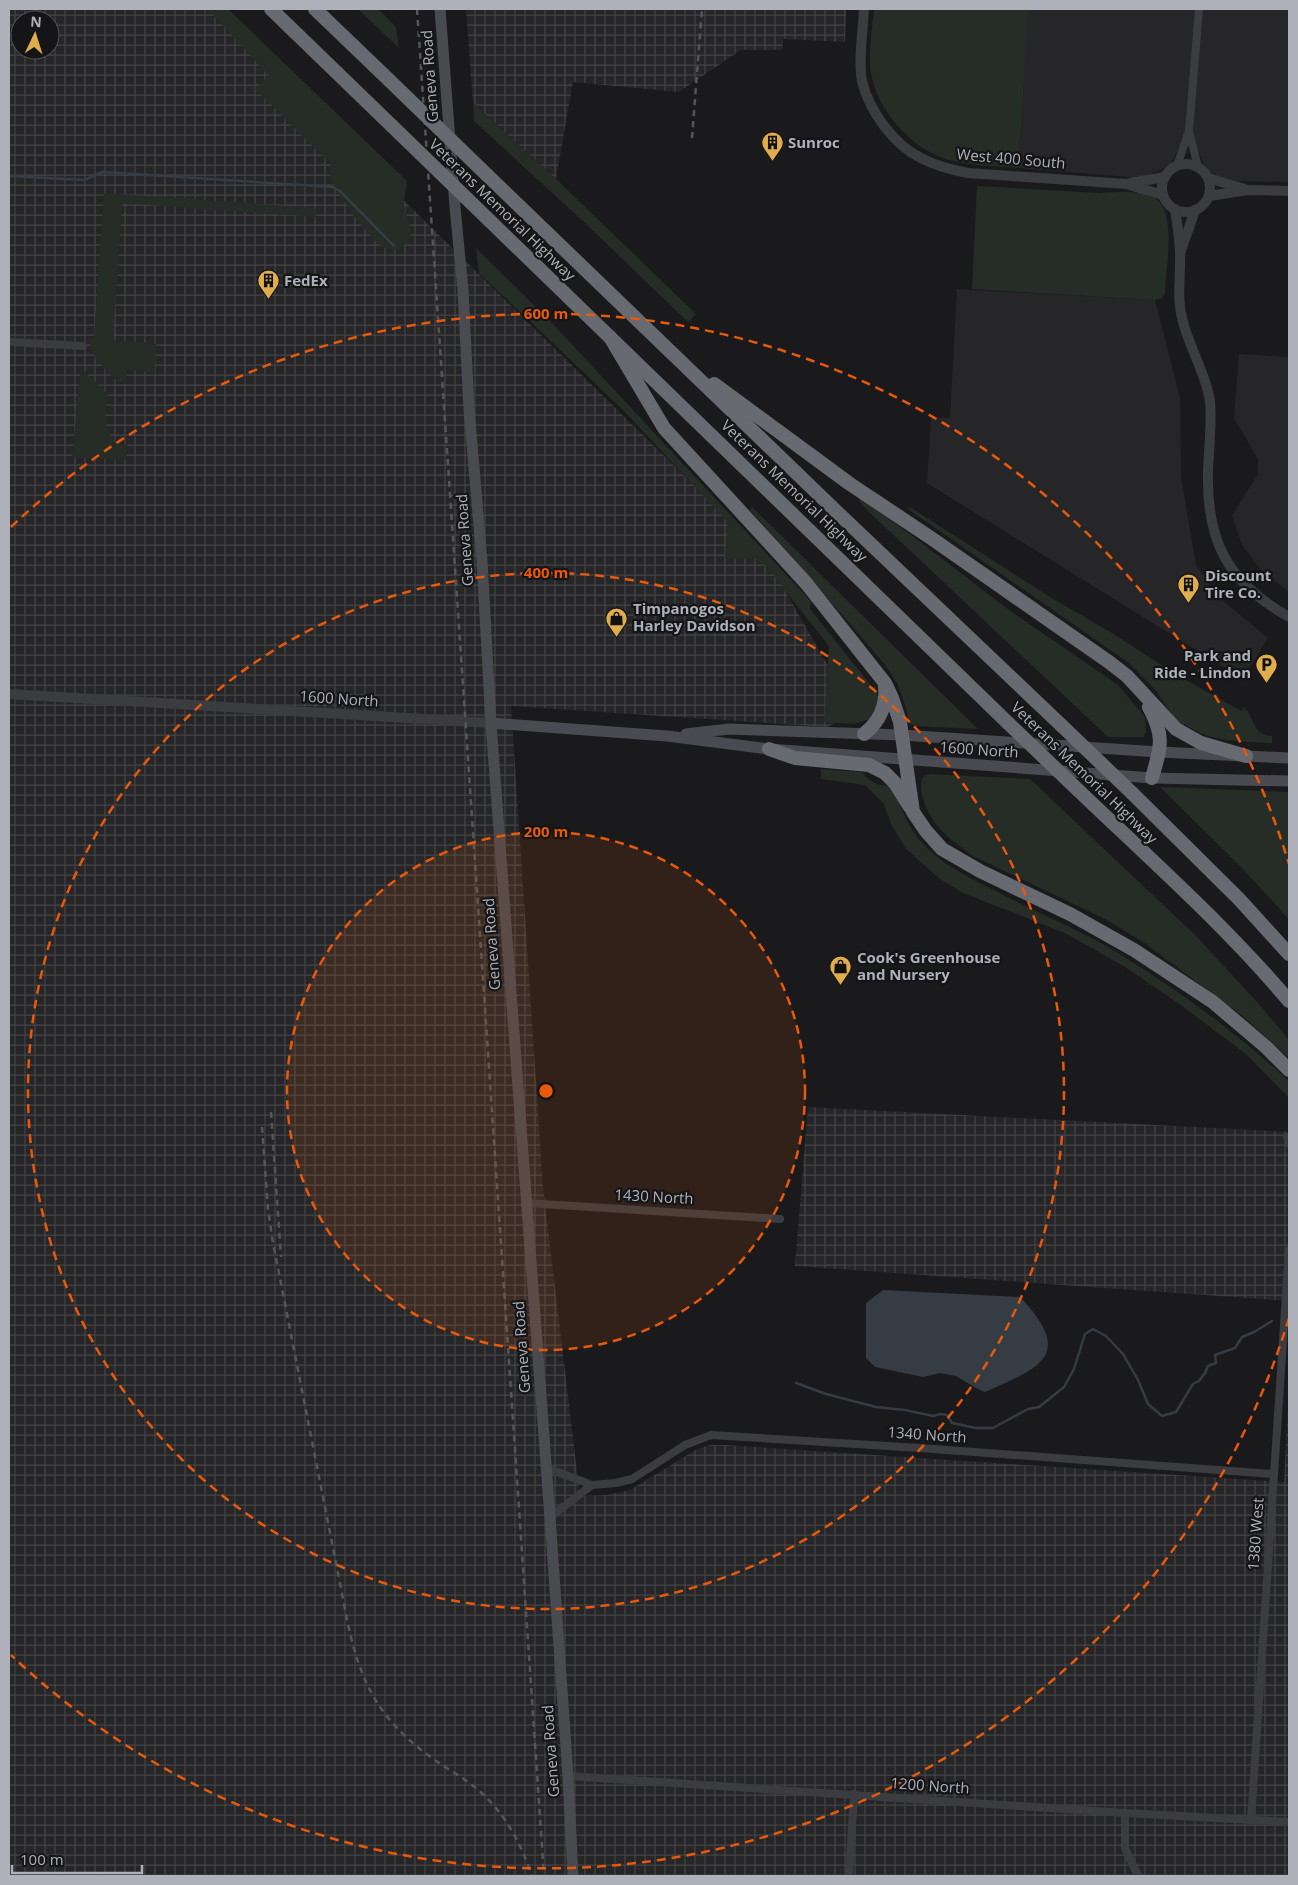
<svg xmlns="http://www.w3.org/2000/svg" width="1298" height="1885" font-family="'Open Sans',sans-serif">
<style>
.built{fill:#262628}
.industrial{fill:url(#industrial-grid);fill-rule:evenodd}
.green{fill:#262d27}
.water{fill:#353c43}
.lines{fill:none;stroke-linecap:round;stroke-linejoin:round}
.stream{stroke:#353c43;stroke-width:2.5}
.minor{stroke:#3b3c40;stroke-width:8}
.tertiary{stroke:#3b3c40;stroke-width:10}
.secondary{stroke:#494b50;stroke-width:11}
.motorway{stroke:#686a71;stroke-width:14}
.rail{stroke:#54565b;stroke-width:2.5;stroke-dasharray:6 5;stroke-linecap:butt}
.motorway-bridge{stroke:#686a71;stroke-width:14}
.ring{fill:none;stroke:#e8590c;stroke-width:2.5;stroke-dasharray:9 6}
.labels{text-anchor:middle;stroke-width:4.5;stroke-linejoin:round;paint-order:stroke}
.street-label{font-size:15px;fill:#aeb1ba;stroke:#151517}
.poi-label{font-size:15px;font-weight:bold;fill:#aeb1ba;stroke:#151517;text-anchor:start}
.centre{fill:#e8590c;stroke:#151517;stroke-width:2.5}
.ring-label{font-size:15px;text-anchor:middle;font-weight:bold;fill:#e8590c;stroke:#151517;stroke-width:4.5;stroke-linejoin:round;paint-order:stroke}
</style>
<defs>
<pattern id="industrial-grid" width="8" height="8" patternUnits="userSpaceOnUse" patternTransform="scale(1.25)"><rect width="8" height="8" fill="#262628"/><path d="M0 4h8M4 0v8" fill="none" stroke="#434345"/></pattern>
</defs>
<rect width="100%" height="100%" fill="#1a1a1c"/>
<!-- built -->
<g class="built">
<polygon points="1029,9 1289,9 1289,182 1227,181 1206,170 1197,148 1180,146 1171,165 1141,178 1018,168"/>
<polygon points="957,289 1155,300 1180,398 1181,476 1196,565 1221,599 1268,638 1243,679 927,483 931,417 950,418"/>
<polygon points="1239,354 1289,357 1289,592 1260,569 1242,545 1232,515 1258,474 1258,459 1234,418"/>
</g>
<!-- industrial -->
<g class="industrial">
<path d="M 9,9 L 209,9 L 764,554 L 854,711 L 828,727 L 511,706 L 543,1187 L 580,1496 L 606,1495 L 630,1490 L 697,1449 L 711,1445 L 725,1445 L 1284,1482 L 1289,1388 L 1289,1876 L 9,1876 ZM 20,20 L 50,20 L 50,50 L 20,50 Z"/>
<polygon points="466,9 846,9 845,42 783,39 783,50 741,50 679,92 573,82 556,179 473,103"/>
<polygon points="808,1107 1289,1132 1289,1301 795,1266"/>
</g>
<!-- green -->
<g class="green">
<path d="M 208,9 L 228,9 L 407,181 C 406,188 404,197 404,204 C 405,216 415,230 408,241 C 403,249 393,252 385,248 C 371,241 333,191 330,175 C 329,172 330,167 331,164 L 255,89 L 269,76 Z"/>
<polygon points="358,9 378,9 396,27 399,48"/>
<path d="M 874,9 L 1029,9 L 1018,168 C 994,166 969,166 946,159 C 911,148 877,110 871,73 C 868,52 872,30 874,9 Z"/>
<polygon points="473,103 557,180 696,314 688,322 585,223 474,121"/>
<path d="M 977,186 L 1099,193 C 1115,192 1134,190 1149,195 C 1180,205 1165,269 1165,293 L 1162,298 L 1155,300 L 972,289 Z"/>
<polygon points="104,193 315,208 316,217 122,203 113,340 156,344 155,373 127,370 126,384 115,380 96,359 92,351 90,338 94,338"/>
<polygon points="476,248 553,324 805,595 811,602 810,609 873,688 875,686 879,701 871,721 869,719 854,724 824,722 829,646 790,597 769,568 754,558 725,558 728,522 623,410 479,273"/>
<path d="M 81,368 L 108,394 C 105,414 103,425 114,442 L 128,445 L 126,460 L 72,457 Z"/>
<polygon points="861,499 902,528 1009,610 1118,685 1145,717 1146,732 1143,737 1108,737 868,511 859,501"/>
<polygon points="752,507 978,729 915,726 909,723 906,708 898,685 886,666 858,633 750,510"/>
<path d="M 910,507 L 1050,597 L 1112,633 L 1177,675 L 1241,711 L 1244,707 C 1256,718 1251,735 1272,736 L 1272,743 C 1242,741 1209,743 1185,724 L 1183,726 L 1172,715 L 1157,692 L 1129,663 L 908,509 Z"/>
<path d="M 821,769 L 862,772 C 871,783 878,786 892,786 C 900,802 904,819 915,834 C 935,861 964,875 994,890 C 1033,911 1075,928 1113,950 C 1176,988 1235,1032 1289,1081 L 1289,1098 L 1246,1054 L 1181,1005 L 1125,967 L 1065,933 L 963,893 L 940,879 L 906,849 L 891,824 L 884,804 L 865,785 L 821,779 Z"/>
<path d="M 930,774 L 1030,779 L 1194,934 L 1258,1003 L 1289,1040 L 1289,1058 L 1244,1017 L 1143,942 L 1105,919 L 975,857 C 952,842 929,824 922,795 C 921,788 920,782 924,776 Z"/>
<polygon points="1160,787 1289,792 1289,919 1242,868"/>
</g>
<!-- water -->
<path class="water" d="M 883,1290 L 1020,1297 C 1074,1354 1043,1367 985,1392 L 976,1388 L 956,1376 L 940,1373 L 923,1377 L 875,1367 L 866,1358 L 866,1303 Z"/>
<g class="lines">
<!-- stream -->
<g class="stream">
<polyline points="9,176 84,180 103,172 332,187 340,191 394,246"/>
<polyline points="796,1383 826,1394 876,1407 905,1410 933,1416 940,1414 947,1415 952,1423 976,1428 993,1428 1028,1409 1039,1407 1064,1387 1074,1369 1085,1334 1093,1329 1106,1336 1123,1354 1138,1380 1148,1404 1162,1416 1176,1412 1193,1384 1199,1381 1205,1373 1208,1366 1216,1363 1215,1355 1235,1348 1242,1337 1254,1332 1272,1321"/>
</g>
<!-- minor -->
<g class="minor">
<polyline points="1189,131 1198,167"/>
<polyline points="1177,166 1189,131 1199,9"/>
<polyline points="9,342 83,346"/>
<polyline points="1287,1137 1289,1144"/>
<polyline points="526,1203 780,1219"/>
<polyline points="547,1468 592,1485 616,1483 632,1479 685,1445 711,1435 920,1448 1273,1474"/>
<polyline points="550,1517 592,1485"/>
<polyline points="568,1776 1125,1813 1289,1822"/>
<polyline points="1125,1813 1125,1848 1138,1876"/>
<polyline points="1251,1820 1289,1250"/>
<polyline points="849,1876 854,1794"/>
</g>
<!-- tertiary -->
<g class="tertiary">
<path d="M 864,9 C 863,31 858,60 862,81 C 869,111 894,145 921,158 C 936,166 952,170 968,173 L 1126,184 L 1163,195"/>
<circle cx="1186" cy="188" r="24"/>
<polyline points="1208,178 1245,189"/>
<polyline points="1130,183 1165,177"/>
<polyline points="1209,196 1248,190 1289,191"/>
<path d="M 1175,209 C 1177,224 1180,239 1180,254 C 1181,278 1176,298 1183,322 C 1190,349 1206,374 1210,401 C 1212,424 1209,447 1208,470 C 1206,541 1227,582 1289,617"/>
<polyline points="1181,251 1195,210"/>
<polyline points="9,694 491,723"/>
</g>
<!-- secondary -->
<g class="secondary">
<polyline points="440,9 455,207 463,290 469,409 482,561 491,723 550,1517 568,1776 573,1876"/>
<polyline points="491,723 667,736 769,749 1152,778 1289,781"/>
<polyline points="686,734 729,729 902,735 1159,752 1289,758"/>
</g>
<!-- motorway -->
<g class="motorway">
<polyline points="271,9 392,126"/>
<polyline points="315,9 389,80"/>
<polyline points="487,175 838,513 1061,725"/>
<polyline points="490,221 1008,723"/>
<polyline points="610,337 664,428 806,583 885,683 892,698 900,722 913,812 926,831 942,849 980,871 1070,914 1134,950 1213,1002 1266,1047 1289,1070"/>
<polyline points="714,384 850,484 931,538 1109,662 1127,676 1176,729 1201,743 1246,756"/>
<path d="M 1149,707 C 1165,737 1161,746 1152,778"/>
<path d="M 864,734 C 879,722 887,706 885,686"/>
<polyline points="769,749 795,758 869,765 885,773 895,783 910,807"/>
<path d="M 1078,790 C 1150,859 1225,925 1289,1001"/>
<polyline points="1132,793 1239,899 1289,954"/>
</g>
<!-- rail -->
<g class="rail">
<polyline points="417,9 544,1876"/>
<polyline points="692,138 702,9"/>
<polyline points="271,1112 281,1257"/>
<path d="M 262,1127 L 268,1209 L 273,1243 L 346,1614 C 353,1651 364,1689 389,1719 C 400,1732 414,1745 428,1755 C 442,1766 458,1774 472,1785 C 503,1809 520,1841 532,1876"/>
</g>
<!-- motorway-bridge -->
<g class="motorway-bridge">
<polyline points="389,80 487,175"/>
<polyline points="392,126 490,221"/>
<polyline points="1008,723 1078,790"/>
<polyline points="1061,725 1132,793"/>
</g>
</g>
<!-- distance rings -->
<circle cx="546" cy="1091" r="259" fill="#e8590c" fill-opacity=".12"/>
<g class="ring">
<circle cx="546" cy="1091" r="259"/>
<circle cx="546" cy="1091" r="518"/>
<path d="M1289 1318A777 777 0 0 1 11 1655M11 527A777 777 0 0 1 1289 864"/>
</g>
<!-- icons -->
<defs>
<symbol id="building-pin" viewBox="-11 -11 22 30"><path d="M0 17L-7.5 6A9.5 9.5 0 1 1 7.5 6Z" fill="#dfad4e" stroke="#151517"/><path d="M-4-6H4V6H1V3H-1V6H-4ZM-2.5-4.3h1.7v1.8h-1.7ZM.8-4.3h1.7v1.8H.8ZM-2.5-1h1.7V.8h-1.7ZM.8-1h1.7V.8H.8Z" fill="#111"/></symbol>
<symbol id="shop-pin" viewBox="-11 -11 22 30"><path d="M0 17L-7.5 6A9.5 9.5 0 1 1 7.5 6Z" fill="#dfad4e" stroke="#151517"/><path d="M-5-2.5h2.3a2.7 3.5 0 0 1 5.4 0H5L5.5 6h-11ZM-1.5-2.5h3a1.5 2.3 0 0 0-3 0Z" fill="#111"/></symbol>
<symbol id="parking-pin" viewBox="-11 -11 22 30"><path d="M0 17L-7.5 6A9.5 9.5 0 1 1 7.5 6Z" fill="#dfad4e" stroke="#151517"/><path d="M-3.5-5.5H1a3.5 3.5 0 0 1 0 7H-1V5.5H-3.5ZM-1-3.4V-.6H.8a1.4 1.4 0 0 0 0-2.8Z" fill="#111"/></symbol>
</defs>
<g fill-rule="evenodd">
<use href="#building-pin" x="760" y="130" width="25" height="34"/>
<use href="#building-pin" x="256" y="268" width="25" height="34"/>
<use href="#building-pin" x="1176" y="572" width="25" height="34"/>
<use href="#shop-pin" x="604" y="606" width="25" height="34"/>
<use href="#parking-pin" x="1254" y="652" width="25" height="34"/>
<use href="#shop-pin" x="828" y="954" width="25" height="34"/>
</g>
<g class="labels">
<!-- street labels -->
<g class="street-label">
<text transform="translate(430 76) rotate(-94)" y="5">Geneva Road</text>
<text transform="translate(1011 159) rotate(5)" y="5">West 400 South</text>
<text transform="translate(502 210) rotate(44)" y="5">Veterans Memorial Highway</text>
<text transform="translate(794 491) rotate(44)" y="5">Veterans Memorial Highway</text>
<text transform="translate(465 540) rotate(-94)" y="5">Geneva Road</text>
<text transform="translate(339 699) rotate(4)" y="5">1600 North</text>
<text transform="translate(979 750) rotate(4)" y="5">1600 North</text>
<text transform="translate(1084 773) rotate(44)" y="5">Veterans Memorial Highway</text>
<text transform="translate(492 944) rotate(-94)" y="5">Geneva Road</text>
<text transform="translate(654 1197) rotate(3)" y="5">1430 North</text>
<text transform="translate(522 1347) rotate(-94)" y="5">Geneva Road</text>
<text transform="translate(927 1435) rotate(4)" y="5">1340 North</text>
<text transform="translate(1256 1534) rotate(-86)" y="5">1380 West</text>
<text transform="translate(551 1751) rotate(-94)" y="5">Geneva Road</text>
<text transform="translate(930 1786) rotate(4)" y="5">1200 North</text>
</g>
<!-- poi labels -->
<g class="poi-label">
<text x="788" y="148">Sunroc</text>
<text x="284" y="286">FedEx</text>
<text x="1205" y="581">Discount<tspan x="1205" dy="17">Tire Co.</tspan></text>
<text x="633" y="614">Timpanogos<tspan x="633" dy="17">Harley Davidson</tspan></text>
<text x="1251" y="661" text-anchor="end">Park and<tspan x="1251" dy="17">Ride - Lindon</tspan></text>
<text x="857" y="963">Cook's Greenhouse<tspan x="857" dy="17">and Nursery</tspan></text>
</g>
</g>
<circle cx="546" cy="1091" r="8" class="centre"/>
<g class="ring-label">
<text x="546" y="319">600 m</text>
<text x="546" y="578">400 m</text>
<text x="546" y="837">200 m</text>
</g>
<!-- border -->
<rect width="1298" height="1885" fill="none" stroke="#aeb1ba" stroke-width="20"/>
<!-- north arrow -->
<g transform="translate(35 35) rotate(4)"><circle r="24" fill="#151517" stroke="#525358"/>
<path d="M0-4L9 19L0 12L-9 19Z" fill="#dfad4e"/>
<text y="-8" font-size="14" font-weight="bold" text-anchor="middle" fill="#aeb1ba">N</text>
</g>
<!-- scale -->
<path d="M12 1865v8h130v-8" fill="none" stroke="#aeb1ba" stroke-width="2.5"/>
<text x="20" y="1865" font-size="15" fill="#aeb1ba" stroke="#151517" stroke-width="4" paint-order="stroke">100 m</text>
</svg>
